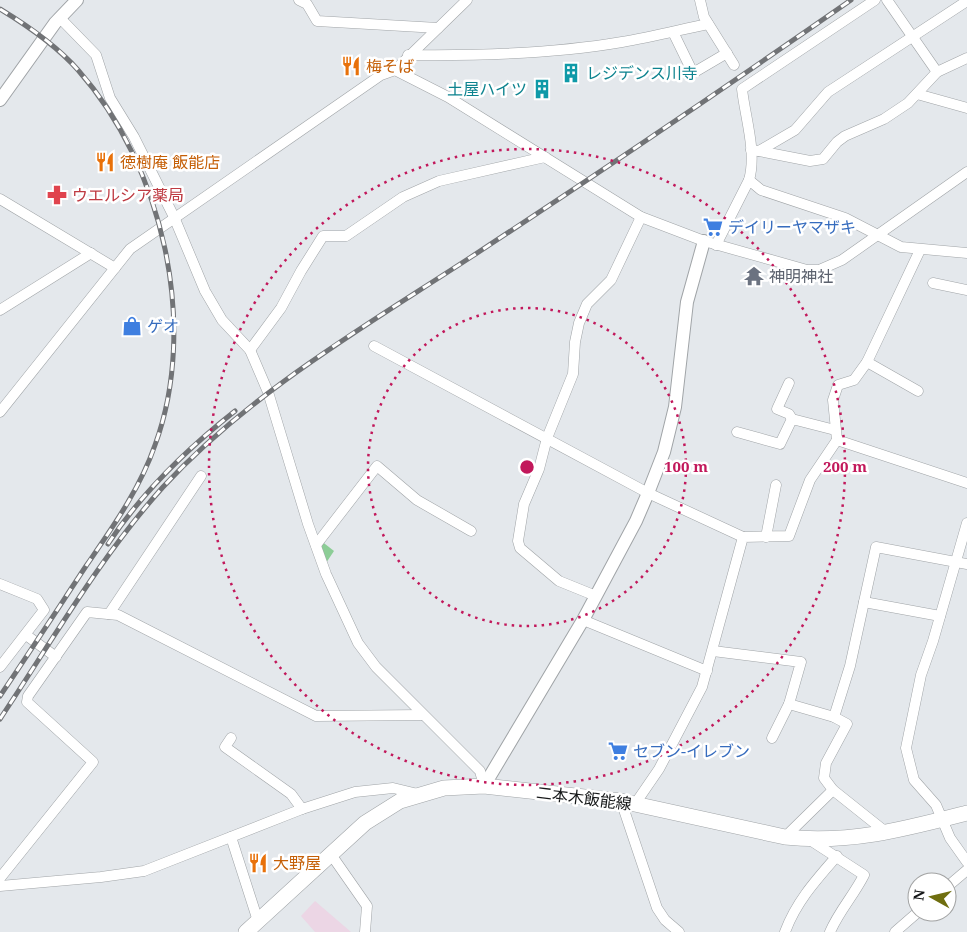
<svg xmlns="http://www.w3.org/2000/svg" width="967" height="932" font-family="'Noto Serif','Noto Sans JP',serif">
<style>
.industrial{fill:#ecd6e5}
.green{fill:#8ccd96}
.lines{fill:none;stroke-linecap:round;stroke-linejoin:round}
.minor-casing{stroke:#a0a4a7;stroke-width:11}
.tertiary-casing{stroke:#a0a4a7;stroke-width:14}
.secondary-casing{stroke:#a0a4a7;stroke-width:16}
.minor{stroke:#fff;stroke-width:10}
.tertiary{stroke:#fff;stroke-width:12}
.secondary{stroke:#fff;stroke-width:15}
.rail-casing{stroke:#717376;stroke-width:5}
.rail{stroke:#fff;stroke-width:3;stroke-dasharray:9;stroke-linecap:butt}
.ring{fill:none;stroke:#c2185b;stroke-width:2.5;stroke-dasharray:2.5 5}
.labels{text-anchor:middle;stroke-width:5;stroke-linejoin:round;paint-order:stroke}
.food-label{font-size:16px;fill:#c56008;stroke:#fff;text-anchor:start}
.culture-label{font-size:16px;fill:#0d838f;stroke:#fff;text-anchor:start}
.health-label{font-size:16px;fill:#be3a42;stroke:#fff;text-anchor:start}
.shop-label{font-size:16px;fill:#366cbe;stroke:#fff;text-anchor:start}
.worship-label{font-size:16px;fill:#5b616d;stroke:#fff;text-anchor:start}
.street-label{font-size:16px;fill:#161819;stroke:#fff}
.centre{fill:#c2185b;stroke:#fff;stroke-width:2.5}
.ring-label{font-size:15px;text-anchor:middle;font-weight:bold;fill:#c2185b;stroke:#fff;stroke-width:5;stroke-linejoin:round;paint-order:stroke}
</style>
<rect width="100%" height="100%" fill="#e4e8ec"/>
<!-- industrial -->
<polygon class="industrial" points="315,901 351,932 315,932 301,916"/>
<!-- green -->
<polygon class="green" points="320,540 334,551 324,566"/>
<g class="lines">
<defs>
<g id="minor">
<polyline points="299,0 307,4 317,21 438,28"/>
<polyline points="700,0 704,17 734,65"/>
<polyline points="887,0 937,72"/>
<polyline points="60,18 96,55 110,98 134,137 174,217 205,291 222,320 250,350 268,392 308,524 326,574 358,643 376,667 480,771 484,786"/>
<polyline points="673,32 693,73 727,53"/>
<path d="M 408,55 C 480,56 552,54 622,42 C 651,37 679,30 708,24"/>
<polyline points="395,70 448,97 641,217 704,241 807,270 819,270 842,260 967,172"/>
<polyline points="917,94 967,108"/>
<polyline points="751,150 759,151 795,130 828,92 967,1"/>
<polyline points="759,151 810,161 823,159 837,142 845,136 884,119 908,103 937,72 967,58"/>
<path d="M 749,180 C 757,152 745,117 742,89 L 875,0"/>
<polyline points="0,199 115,268"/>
<polyline points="716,245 749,180 761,190 845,218 901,247 967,253"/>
<polyline points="933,283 967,290"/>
<polyline points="0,310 91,253"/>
<polyline points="374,346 648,493 743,537"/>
<polyline points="250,350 281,308 301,271 323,236 346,236 403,197 439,181 545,157"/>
<polyline points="867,362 918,391"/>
<polyline points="789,383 777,409 789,414 792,419"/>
<polyline points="0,412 130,249 381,75 395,70 467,0"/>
<polyline points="737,432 780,444 792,419 835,430"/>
<polyline points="837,440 833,400 838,385 854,380 867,362 920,250"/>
<polyline points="967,523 933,641 921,675 906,748 914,780 936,805 950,838 967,862"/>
<polyline points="766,537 776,485"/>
<polyline points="316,545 377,466 417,500 471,531"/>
<polyline points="0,584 37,599 44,610 0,667"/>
<polyline points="596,596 559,581 520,548 518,541 524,504 539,469 547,438 573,374 575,342 579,323 587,304 611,280 641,217"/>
<polyline points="864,602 940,616"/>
<polyline points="109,614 201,476"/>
<polyline points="583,620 707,671"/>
<polyline points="26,635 56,657"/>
<polyline points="713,651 801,662 789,704 834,717 847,724 826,763 824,778 833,790 887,833"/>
<polyline points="834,717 850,666 876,547 967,564"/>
<polyline points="231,738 225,747 291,794 302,809"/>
<polyline points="772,738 789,704"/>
<polyline points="621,801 657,908 665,920 679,932"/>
<polyline points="635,804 659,769 702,687 743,537 789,536 810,480 837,440 967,483"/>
<polyline points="231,837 258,921"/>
<polyline points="785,837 833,790"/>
<path d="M 810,840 L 864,875 C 854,895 839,911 830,932"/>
<polyline points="330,853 367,906 365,932"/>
<polyline points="0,878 93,762 27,702 28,696 87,612 118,615 316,716 422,715"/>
<polyline points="0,886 101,877 144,871 302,809 355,792 393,788 418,794"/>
<polyline points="947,887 967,870"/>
<path d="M 785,932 C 796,902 816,880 837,856"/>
<polyline points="895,932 918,912"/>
</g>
<g id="tertiary">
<polyline points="0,100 55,23 77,0"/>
<polyline points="484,786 583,620 636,521 648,493 664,452 675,407 687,302 704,241"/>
</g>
<path id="secondary" d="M 246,932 L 365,823 L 400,801 L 444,788 L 484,786 L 621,801 L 785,837 C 850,844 905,829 967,813"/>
</defs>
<!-- minor casing -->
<use href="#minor" class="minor-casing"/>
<!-- tertiary casing -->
<use href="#tertiary" class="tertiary-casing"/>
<!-- secondary casing -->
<use href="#secondary" class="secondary-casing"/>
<!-- minor -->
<use href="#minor" class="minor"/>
<!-- tertiary -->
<use href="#tertiary" class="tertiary"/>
<!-- secondary -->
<use href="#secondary" class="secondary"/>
<defs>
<g id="rail">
<path d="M 0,9 C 28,26 56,45 78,70 C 163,166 199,325 155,445 C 140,489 112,528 86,566 C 57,610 29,653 0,696"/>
<path d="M 108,544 C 142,492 187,449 235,411"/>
<path d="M 0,719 C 52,641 100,557 163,487 C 251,392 364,327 471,257 C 599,173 726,87 851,0"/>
</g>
</defs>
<!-- rail casing -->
<use href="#rail" class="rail-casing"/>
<!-- rail -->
<use href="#rail" class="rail"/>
</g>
<!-- distance rings -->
<g class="ring">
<circle cx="527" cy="467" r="159"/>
<circle cx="527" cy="467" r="318"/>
</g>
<!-- icons -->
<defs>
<symbol id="restaurant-bare" viewBox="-9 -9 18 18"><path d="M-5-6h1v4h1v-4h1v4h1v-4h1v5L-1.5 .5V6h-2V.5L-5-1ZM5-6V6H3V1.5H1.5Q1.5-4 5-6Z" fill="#e8710a" stroke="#fff" stroke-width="2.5" paint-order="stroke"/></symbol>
<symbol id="building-bare" viewBox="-9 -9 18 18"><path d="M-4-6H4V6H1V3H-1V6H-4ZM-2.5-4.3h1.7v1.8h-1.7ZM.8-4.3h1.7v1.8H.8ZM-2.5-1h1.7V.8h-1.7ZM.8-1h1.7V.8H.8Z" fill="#0f9aa8" stroke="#fff" stroke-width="2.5" paint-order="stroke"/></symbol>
<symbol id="pharmacy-bare" viewBox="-9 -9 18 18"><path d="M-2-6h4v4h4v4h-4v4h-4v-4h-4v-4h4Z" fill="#e0444e" stroke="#fff" stroke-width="2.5" paint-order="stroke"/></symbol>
<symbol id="supermarket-bare" viewBox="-9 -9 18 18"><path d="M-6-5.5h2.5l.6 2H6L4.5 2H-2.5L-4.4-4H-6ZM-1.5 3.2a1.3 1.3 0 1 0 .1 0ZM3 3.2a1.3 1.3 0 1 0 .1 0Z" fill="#3f7fe0" stroke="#fff" stroke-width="2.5" paint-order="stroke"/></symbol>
<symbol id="temple-bare" viewBox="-9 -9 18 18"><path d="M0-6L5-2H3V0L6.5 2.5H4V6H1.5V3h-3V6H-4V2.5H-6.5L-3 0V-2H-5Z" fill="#6b7280" stroke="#fff" stroke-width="2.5" paint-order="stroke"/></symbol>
<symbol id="shop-bare" viewBox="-9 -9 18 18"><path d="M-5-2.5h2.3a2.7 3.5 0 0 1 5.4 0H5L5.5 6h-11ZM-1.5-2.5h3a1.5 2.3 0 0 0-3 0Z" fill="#3f7fe0" stroke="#fff" stroke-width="2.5" paint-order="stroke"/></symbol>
</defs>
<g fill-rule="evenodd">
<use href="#restaurant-bare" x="337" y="52" width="28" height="28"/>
<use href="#building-bare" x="557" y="59" width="28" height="28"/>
<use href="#building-bare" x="528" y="75" width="28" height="28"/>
<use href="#restaurant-bare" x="91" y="148" width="28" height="28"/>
<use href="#pharmacy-bare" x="43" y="181" width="28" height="28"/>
<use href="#supermarket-bare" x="699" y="213" width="28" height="28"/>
<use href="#temple-bare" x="740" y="262" width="28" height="28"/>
<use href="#shop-bare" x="118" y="312" width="28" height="28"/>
<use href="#supermarket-bare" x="604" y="737" width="28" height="28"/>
<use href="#restaurant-bare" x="244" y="849" width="28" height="28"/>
</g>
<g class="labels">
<!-- food labels -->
<g class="food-label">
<text x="366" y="72">梅そば</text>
<text x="120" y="168">徳樹庵 飯能店</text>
<text x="273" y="869">大野屋</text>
</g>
<!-- culture labels -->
<g class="culture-label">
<text x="586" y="79">レジデンス川寺</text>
<text x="527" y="95" text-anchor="end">土屋ハイツ</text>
</g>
<!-- health labels -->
<g class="health-label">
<text x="72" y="201">ウエルシア薬局</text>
</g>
<!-- shop labels -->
<g class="shop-label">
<text x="728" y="233">デイリーヤマザキ</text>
<text x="147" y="332">ゲオ</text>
<text x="633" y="757">セブン-イレブン</text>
</g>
<!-- worship labels -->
<g class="worship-label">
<text x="769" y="282">神明神社</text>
</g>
<!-- street labels -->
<g class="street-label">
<text transform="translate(584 798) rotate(7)" y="6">二本木飯能線</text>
</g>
</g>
<circle cx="527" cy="467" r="8" class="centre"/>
<g class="ring-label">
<text x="686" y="472">100 m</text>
<text x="845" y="472">200 m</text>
</g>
<!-- north arrow -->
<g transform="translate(932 897) rotate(278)"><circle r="24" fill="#ffffff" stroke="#a2a3a3"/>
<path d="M0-4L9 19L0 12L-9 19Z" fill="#6f6e0f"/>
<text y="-8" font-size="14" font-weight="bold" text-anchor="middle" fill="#161819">N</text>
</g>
</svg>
